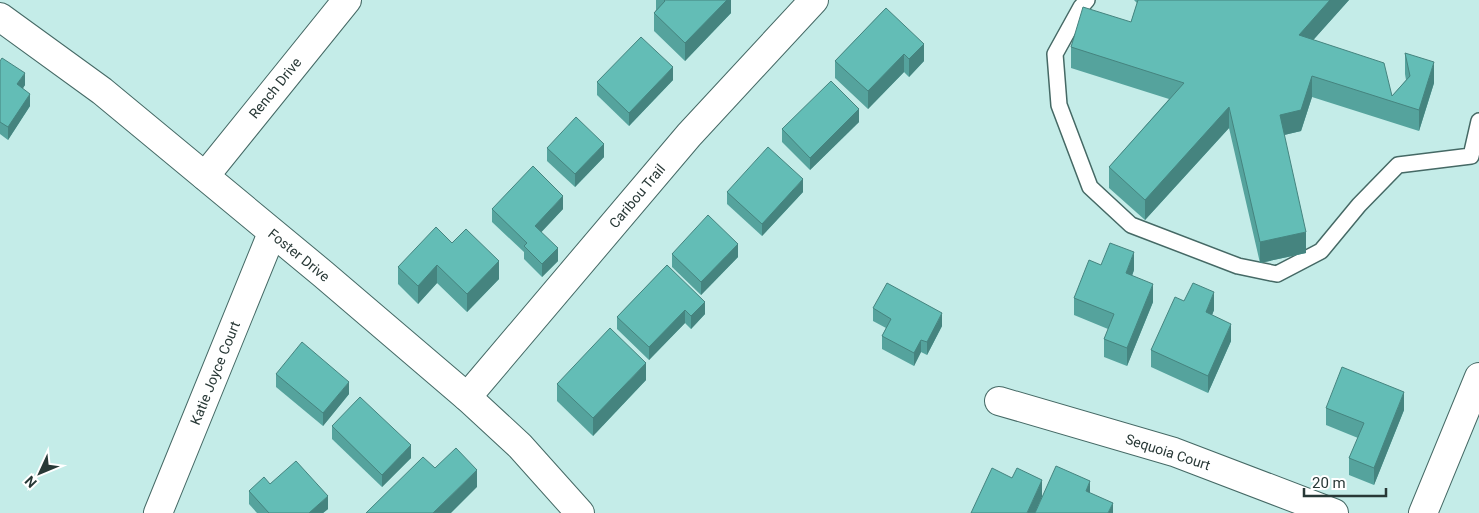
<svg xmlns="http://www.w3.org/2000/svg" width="1479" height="513" font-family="Roboto,sans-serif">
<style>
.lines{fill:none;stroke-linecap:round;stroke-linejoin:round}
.service-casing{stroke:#456965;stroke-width:18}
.minor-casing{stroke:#456965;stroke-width:30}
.tertiary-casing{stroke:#456965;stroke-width:30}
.service{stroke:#fff;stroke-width:15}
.minor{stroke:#fff;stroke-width:28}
.tertiary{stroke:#fff;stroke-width:28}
.wall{fill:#55a39d}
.shaded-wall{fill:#45847f}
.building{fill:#63bdb6;stroke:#45847f}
.labels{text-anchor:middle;stroke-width:4;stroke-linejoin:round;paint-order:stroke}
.street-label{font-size:14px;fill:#283836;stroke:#fff}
</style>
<rect width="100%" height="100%" fill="#c4ece8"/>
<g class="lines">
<defs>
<polyline id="service" points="1087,0 1081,7 1055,54 1059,105 1090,187 1131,225 1238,266 1277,274 1321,251 1359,205 1398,165 1471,156 1479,121"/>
<g id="minor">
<polyline points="205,176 347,0"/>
<polyline points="467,397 689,135 814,0"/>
<polyline points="999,401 1174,452 1334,513"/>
<polyline points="158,513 272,233"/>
</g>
<g id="tertiary">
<polyline points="0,17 102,91 323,274 467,397 520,446 580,513"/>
<polyline points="1423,513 1479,377"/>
</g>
</defs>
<!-- service casing -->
<use href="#service" class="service-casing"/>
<!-- minor casing -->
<use href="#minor" class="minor-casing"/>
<!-- tertiary casing -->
<use href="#tertiary" class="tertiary-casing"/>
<!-- service -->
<use href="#service" class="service"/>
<!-- minor -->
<use href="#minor" class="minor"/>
<!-- tertiary -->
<use href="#tertiary" class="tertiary"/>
</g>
<!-- wall -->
<g class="wall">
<polygon points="656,0 731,0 731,13 685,61 654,31 654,13 656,10"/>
<polygon points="1134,0 1349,0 1313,40 1392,96 1406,80 1405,74 1405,53 1434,83 1419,131 1312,97 1301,131 1284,135 1306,253 1260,263 1229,128 1145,220 1109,188 1109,167 1169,99 1071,68 1071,47 1131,22 1137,3"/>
<polygon points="886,8 924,61 909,77 904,72 868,109 835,78 835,61"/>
<polygon points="0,61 25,85 23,88 30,106 8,140 0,134"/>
<polygon points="673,80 629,126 597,95 597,82"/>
<polygon points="859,122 810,170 782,142 782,129"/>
<polygon points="547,148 604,157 575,187 547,161"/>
<polygon points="727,192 803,192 762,236 727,204"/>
<polygon points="492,209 563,209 541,232 558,261 542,277 524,259 524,252 492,222"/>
<polygon points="452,243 499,279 467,312 437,283 418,304 398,284 398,267"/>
<polygon points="672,254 738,257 701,295 672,267"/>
<polygon points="667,265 705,314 691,329 685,323 649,360 617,329 617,317"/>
<polygon points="1134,270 1132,276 1153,302 1127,366 1104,357 1104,339 1108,329 1074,315 1074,298"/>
<polygon points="1184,301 1214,310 1212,315 1231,341 1208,393 1151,367 1151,350"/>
<polygon points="873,308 942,326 927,355 921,352 914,366 882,349 882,336 886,328 873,321"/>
<polygon points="276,374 349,394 323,426 276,387"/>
<polygon points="646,380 593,436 557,401 557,384"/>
<polygon points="1326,408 1404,410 1374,485 1349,475 1349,458 1358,438 1326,425"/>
<polygon points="332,426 411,458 382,487 332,439"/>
<polygon points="270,484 328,509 323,513 257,513 249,504 249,491"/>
</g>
<!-- shaded-wall -->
<g class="shaded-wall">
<polygon points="727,0 731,0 731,13 685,61 685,43"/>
<polygon points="1330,0 1349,0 1299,56 1299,35"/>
<polygon points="924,44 924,61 909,77 909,59"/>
<polygon points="904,54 904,72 868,109 868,91"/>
<polygon points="1434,62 1434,83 1419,131 1419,110"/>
<polygon points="673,67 673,80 629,126 629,113"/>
<polygon points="25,73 25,85 17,97 17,84"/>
<polygon points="1312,76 1312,97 1301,131 1280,136 1280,115"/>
<polygon points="30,94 30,106 8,140 8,127"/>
<polygon points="1229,107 1229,128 1145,220 1145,200"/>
<polygon points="859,109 859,122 810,170 810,158"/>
<polygon points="604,144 604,157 575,187 575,174"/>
<polygon points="803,179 803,192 762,236 762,224"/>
<polygon points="563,196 563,209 535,239 535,226"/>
<polygon points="1306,232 1306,253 1260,263 1260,242"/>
<polygon points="738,244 738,257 701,295 701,282"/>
<polygon points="558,248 558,261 542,277 542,264"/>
<polygon points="1134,252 1134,270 1126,291 1126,273"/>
<polygon points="499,261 499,279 467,312 467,294"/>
<polygon points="437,265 437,283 418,304 418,286"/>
<polygon points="1153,284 1153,302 1127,366 1127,348"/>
<polygon points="1214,292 1214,310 1206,330 1206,312"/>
<polygon points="705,302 705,314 691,329 691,316"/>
<polygon points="685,310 685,323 649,360 649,347"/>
<polygon points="942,313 942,326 927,355 927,342"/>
<polygon points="1231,324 1231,341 1208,393 1208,376"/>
<polygon points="921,340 921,352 914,366 914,353"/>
<polygon points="646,363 646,380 593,436 593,418"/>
<polygon points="349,382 349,394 323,426 323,413"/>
<polygon points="1404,392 1404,410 1374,485 1374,468"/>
<polygon points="411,445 411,458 382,487 382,475"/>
<polygon points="477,470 477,487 451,513 433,513"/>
<polygon points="1042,480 1042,497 1035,513 1027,513"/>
<polygon points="1090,481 1090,494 1086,491"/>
<polygon points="328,496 328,509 323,513 309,513"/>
<polygon points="1113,503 1113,513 1108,513"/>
</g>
<!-- building -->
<g class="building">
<polygon points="664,0 727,0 685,43 654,13 665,1"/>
<polygon points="1138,0 1330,0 1299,35 1384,63 1392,96 1410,76 1405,53 1434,62 1419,110 1312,76 1301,110 1280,115 1306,232 1260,242 1229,107 1145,200 1109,167 1184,83 1071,47 1083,7 1131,22"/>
<polygon points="886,8 924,44 909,59 904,54 868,91 835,61"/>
<polygon points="641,37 673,67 629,113 597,82"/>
<polygon points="2,58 25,73 17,84 30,94 8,127 0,122 0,61"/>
<polygon points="831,81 859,109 810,158 782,129"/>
<polygon points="576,117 604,144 575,174 547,148"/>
<polygon points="768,147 803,179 762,224 727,192"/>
<polygon points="533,166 563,196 535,226 558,248 542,264 524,246 527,243 492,209"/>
<polygon points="708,215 738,244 701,282 672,254"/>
<polygon points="436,227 452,243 466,229 499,261 467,294 437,265 418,286 398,267"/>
<polygon points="1110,243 1134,252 1126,273 1153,284 1127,348 1104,339 1114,314 1074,298 1089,260 1101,265"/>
<polygon points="667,265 705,302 691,316 685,310 649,347 617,317"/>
<polygon points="887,283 942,313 927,342 921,340 914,353 882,336 891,319 873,308"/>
<polygon points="1193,283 1214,292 1206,312 1231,324 1208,376 1151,350 1175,297 1184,301"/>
<polygon points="610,328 646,363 593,418 557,384"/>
<polygon points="302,342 349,382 323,413 276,374"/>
<polygon points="1342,367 1404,392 1374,468 1349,458 1364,423 1326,408"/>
<polygon points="360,397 411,445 382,475 332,426"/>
<polygon points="456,448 477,470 433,513 366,513 423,457 435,468"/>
<polygon points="296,461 328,496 309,513 269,513 249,491 264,477 270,484"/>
<polygon points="1056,466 1090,481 1086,491 1113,503 1108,513 1035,513"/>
<polygon points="992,468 1012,478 1017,468 1042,480 1027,513 971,513"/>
</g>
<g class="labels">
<!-- street labels -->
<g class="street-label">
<text transform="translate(275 88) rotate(-51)" y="5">Rench Drive</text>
<text transform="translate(637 196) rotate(-50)" y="5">Caribou Trail</text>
<text transform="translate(299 255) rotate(39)" y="5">Foster Drive</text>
<text transform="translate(215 373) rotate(-68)" y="5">Katie Joyce Court</text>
<text transform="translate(1168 452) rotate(18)" y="5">Sequoia Court</text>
</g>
</g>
<!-- north arrow -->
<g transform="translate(40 473) rotate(226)" stroke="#ffffff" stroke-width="4" paint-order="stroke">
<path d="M0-4L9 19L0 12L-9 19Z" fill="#283836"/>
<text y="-8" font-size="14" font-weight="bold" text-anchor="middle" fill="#283836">N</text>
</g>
<!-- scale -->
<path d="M1304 488v8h82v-8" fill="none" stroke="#283836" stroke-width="2.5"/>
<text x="1312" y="488" font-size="15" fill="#283836" stroke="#ffffff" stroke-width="4" paint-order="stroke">20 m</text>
</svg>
